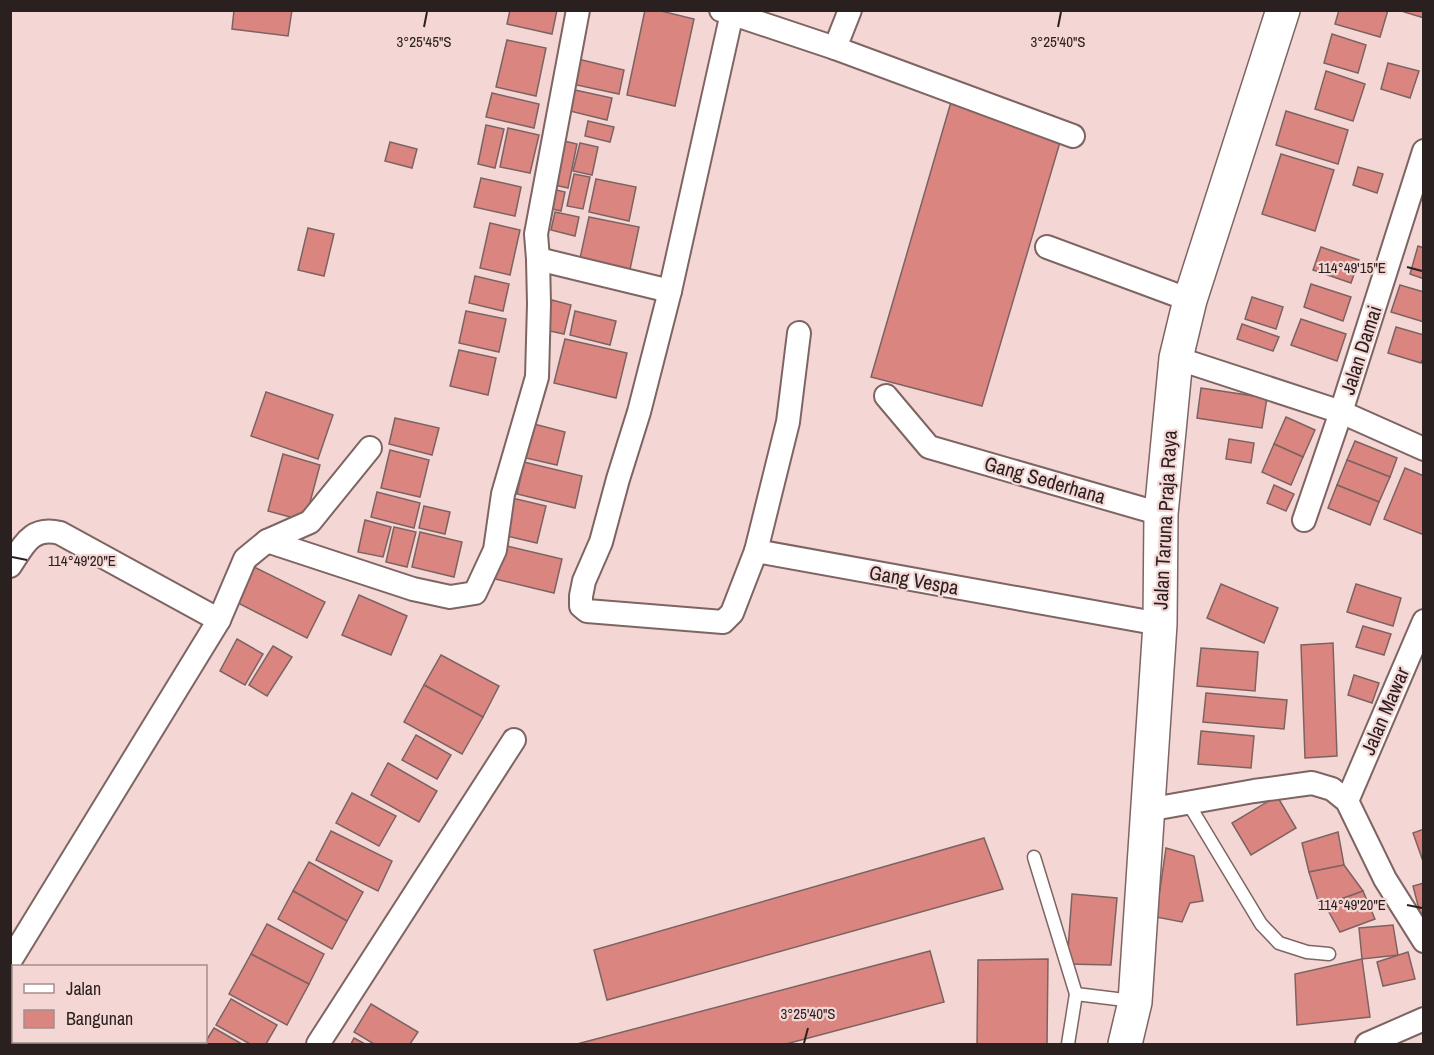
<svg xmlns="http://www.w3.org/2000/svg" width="1434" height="1055" font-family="'Archivo Narrow',sans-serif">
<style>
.building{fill:#db8581;stroke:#7c6361;stroke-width:1.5}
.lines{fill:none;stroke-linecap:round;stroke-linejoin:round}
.lane-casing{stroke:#7e6563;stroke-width:15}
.street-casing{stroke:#7e6563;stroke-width:26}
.secondary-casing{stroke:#7e6563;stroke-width:36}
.lane{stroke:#fff;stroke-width:12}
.street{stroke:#fff;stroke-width:22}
.secondary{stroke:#fff;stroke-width:33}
.ticks{fill:none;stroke:#2b2020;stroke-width:2}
.labels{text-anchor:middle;stroke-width:4.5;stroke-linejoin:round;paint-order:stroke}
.street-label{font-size:20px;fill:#2b2020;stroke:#f4d7d5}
.ticks-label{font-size:15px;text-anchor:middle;fill:#2b2020;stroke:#f4d7d5;stroke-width:4.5;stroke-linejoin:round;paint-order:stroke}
</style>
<rect width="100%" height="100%" fill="#f4d7d5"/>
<!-- building -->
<g class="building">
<polygon points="234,10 292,10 288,36 232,29"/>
<polygon points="510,10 557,10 552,34 507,24"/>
<polygon points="645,10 657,10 694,19 675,106 627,95"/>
<polygon points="1339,10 1388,10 1380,37 1335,24"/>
<polygon points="1424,10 1424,18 1401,11 1401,10"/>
<polygon points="1332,34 1366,45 1358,73 1324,63"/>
<polygon points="507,40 546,48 536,96 496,87"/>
<polygon points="578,59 624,70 619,94 572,84"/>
<polygon points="1388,63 1419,71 1410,98 1381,89"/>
<polygon points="1326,71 1365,84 1353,121 1315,109"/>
<polygon points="575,90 612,98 607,120 570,111"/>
<polygon points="492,93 539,104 534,128 486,117"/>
<polygon points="951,102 1063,132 982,406 871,377"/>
<polygon points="1286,111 1348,130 1338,164 1276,145"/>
<polygon points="588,121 614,127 610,142 585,136"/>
<polygon points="486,125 504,129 495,168 478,164"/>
<polygon points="508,128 539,135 530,173 500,167"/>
<polygon points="560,140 577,144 568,188 550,184"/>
<polygon points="390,142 417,149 412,168 385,161"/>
<polygon points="580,143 598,147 592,175 573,171"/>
<polygon points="1281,154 1334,170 1315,231 1262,214"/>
<polygon points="1358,167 1383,174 1377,193 1353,185"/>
<polygon points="574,174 590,177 583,209 567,206"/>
<polygon points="481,178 521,187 515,216 474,207"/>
<polygon points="596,179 636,187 629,221 589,212"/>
<polygon points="548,188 565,192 561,211 544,207"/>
<polygon points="555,212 579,217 575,236 551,230"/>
<polygon points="589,217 639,227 629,274 579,263"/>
<polygon points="490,223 520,230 510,275 480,268"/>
<polygon points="308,228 334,234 324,276 298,270"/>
<polygon points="1418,246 1424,248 1424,279 1410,274"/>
<polygon points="1321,247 1359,260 1351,283 1313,270"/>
<polygon points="475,276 509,284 503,311 469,303"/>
<polygon points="1311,284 1351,297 1343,321 1304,307"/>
<polygon points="1400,285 1424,292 1424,322 1391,312"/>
<polygon points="1252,297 1283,307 1276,329 1245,319"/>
<polygon points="552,300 571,305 564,334 545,330"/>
<polygon points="466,311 506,319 499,352 459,343"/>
<polygon points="575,311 616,321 610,345 570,335"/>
<polygon points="1301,319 1346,334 1337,361 1291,345"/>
<polygon points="1242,324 1279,337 1273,351 1237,339"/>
<polygon points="1396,327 1424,335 1424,356 1421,363 1388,353"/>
<polygon points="565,339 627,353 616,398 554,383"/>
<polygon points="459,350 496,358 488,395 450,386"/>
<polygon points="1201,388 1267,398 1262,428 1197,418"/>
<polygon points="266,392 333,415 318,459 251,436"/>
<polygon points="1286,417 1315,430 1303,457 1274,444"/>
<polygon points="395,418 439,428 432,455 389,444"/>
<polygon points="534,424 565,432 557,465 526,458"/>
<polygon points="1229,439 1254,443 1251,463 1226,459"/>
<polygon points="1355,441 1397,458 1390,477 1347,460"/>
<polygon points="1274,444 1303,457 1291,485 1262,472"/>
<polygon points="390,450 429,460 420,497 381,488"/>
<polygon points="283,454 320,465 305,521 268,511"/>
<polygon points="1347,460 1390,477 1379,502 1337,485"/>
<polygon points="524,462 582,476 575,508 517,494"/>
<polygon points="1405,468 1424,476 1424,535 1384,519"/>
<polygon points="1274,485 1294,494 1286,511 1267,503"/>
<polygon points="1337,485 1379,502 1370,525 1328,508"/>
<polygon points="377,492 420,503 414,528 371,517"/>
<polygon points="512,498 546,506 537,543 503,535"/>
<polygon points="424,506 450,512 445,534 419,528"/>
<polygon points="365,520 391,527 383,557 358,552"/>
<polygon points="394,527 416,532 407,567 386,562"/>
<polygon points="420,532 462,542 454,577 412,567"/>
<polygon points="503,545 562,559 554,593 495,579"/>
<polygon points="254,567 325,602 307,638 236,602"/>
<polygon points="1221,584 1278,608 1264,643 1207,618"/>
<polygon points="1356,584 1401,598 1393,626 1347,612"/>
<polygon points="359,595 407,616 391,655 342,635"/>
<polygon points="1363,626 1391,634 1384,655 1356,647"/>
<polygon points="237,639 263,654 245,685 220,671"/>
<polygon points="1333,643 1337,756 1305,758 1301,645"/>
<polygon points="273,646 292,657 267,696 249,685"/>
<polygon points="1201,648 1258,652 1255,691 1197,686"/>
<polygon points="441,655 499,686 483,717 424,685"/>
<polygon points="1354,675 1379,683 1372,703 1348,695"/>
<polygon points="424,685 483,717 462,754 404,722"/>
<polygon points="1206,693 1287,700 1284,729 1203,722"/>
<polygon points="1201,731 1254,736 1251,768 1198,764"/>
<polygon points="416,735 451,755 437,779 402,760"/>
<polygon points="388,763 437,791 419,822 371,795"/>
<polygon points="352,793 396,816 379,846 336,823"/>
<polygon points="1277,796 1296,828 1251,855 1232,823"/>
<polygon points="1424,829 1424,864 1413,833"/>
<polygon points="331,831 392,861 378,891 316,860"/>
<polygon points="1338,832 1344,865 1309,872 1302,843"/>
<polygon points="984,838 1003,889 607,1000 594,950"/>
<polygon points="1166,848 1194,856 1203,901 1190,903 1182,922 1156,917"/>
<polygon points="309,862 363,892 347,921 293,891"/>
<polygon points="1344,865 1363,891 1320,907 1309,872"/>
<polygon points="1424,883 1424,913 1420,913 1413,886"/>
<polygon points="293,891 347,921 332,949 278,919"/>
<polygon points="1363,891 1375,919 1340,932 1325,905"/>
<polygon points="1072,894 1117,898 1111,965 1067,964"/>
<polygon points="267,924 324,954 309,984 251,954"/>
<polygon points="1393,925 1398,955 1362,959 1359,928"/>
<polygon points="930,951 944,1002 786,1044 577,1044"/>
<polygon points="1408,952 1415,979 1383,986 1377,962"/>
<polygon points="251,954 309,984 287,1025 229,994"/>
<polygon points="1048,959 1047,1044 977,1044 978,960"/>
<polygon points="1362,959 1370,1017 1297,1025 1295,974"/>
<polygon points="231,999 277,1025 266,1044 250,1044 216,1025"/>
<polygon points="371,1004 418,1032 410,1044 374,1044 354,1032"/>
<polygon points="214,1028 242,1044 204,1044"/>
<polygon points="354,1038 365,1044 351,1044"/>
</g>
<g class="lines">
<defs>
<g id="lane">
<polyline points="1188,803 1261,924 1279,943 1307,952 1329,954"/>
<polyline points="1034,857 1076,994 1133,1001"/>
<polyline points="1068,1044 1076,994"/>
</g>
<g id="street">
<polyline points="721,10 835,48 850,10"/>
<polyline points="732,13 670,291 639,412 618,479 601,542 584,581 581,596 581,606 587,611 723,622 732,613 756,551 1160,624"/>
<polyline points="835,48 1073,136"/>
<polyline points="1047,247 1190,300"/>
<polyline points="538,259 670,291"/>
<polyline points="1176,358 1341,412 1424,449"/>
<polyline points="886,396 929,447 1161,514"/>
<polyline points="1304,520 1341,412 1424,151"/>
<polyline points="267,541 413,589 450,597 475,593 495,550 503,494 537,377 539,304 538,259 536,234 578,10"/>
<polyline points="756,551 788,422 799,333"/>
<path d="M 10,566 C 24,545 31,526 60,533 L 219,620"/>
<polyline points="1347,801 1424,621"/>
<polyline points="1147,810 1254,791 1312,783 1332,789 1347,801 1385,879 1424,941"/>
<polyline points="10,961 219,620 245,559 267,541 310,522 370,448"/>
<polyline points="318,1044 514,740"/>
<polyline points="1367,1044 1424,1019"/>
</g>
<polyline id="secondary" points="1125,1044 1135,1002 1160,624 1161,514 1176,358 1190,300 1283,10"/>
</defs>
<!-- lane casing -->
<use href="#lane" class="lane-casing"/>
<!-- street casing -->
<use href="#street" class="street-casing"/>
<!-- secondary casing -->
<use href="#secondary" class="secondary-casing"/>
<!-- lane -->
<use href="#lane" class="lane"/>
<!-- street -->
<use href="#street" class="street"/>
<!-- secondary -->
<use href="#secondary" class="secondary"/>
</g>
<!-- ticks -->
<path class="ticks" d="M 424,27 L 427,12M 1058,27 L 1061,12M 1407,267 L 1422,271M 12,557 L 27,560M 1407,905 L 1422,908M 804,1043 L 808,1028"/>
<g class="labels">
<!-- street labels -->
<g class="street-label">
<text transform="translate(1361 350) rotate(-72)" y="7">Jalan Damai</text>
<text transform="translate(1045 480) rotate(16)" y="7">Gang Sederhana</text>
<text transform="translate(1165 520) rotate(-87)" y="7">Jalan Taruna Praja Raya</text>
<text transform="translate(914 580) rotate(10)" y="7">Gang Vespa</text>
<text transform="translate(1385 711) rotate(-67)" y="7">Jalan Mawar</text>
</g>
</g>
<g class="ticks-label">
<text x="424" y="47">3°25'45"S</text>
<text x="1058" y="47">3°25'40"S</text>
<text x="1352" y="273">114°49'15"E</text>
<text x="82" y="566">114°49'20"E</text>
<text x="1352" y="910">114°49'20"E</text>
<text x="808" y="1019">3°25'40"S</text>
</g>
<!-- border -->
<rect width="1434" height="1055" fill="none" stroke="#2b2020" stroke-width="24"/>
<!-- legend -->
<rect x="12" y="965" width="195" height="78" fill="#f4d7d5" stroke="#a48e8d" stroke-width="1.5"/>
<rect x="24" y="984" width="30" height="9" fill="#ffffff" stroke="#a48e8d" stroke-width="1.5"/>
<text x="66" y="995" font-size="18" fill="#2b2020">Jalan</text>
<rect x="24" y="1010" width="30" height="18" fill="#db8581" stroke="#a48e8d" stroke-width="1.5"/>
<text x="66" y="1025" font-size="18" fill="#2b2020">Bangunan</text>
</svg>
